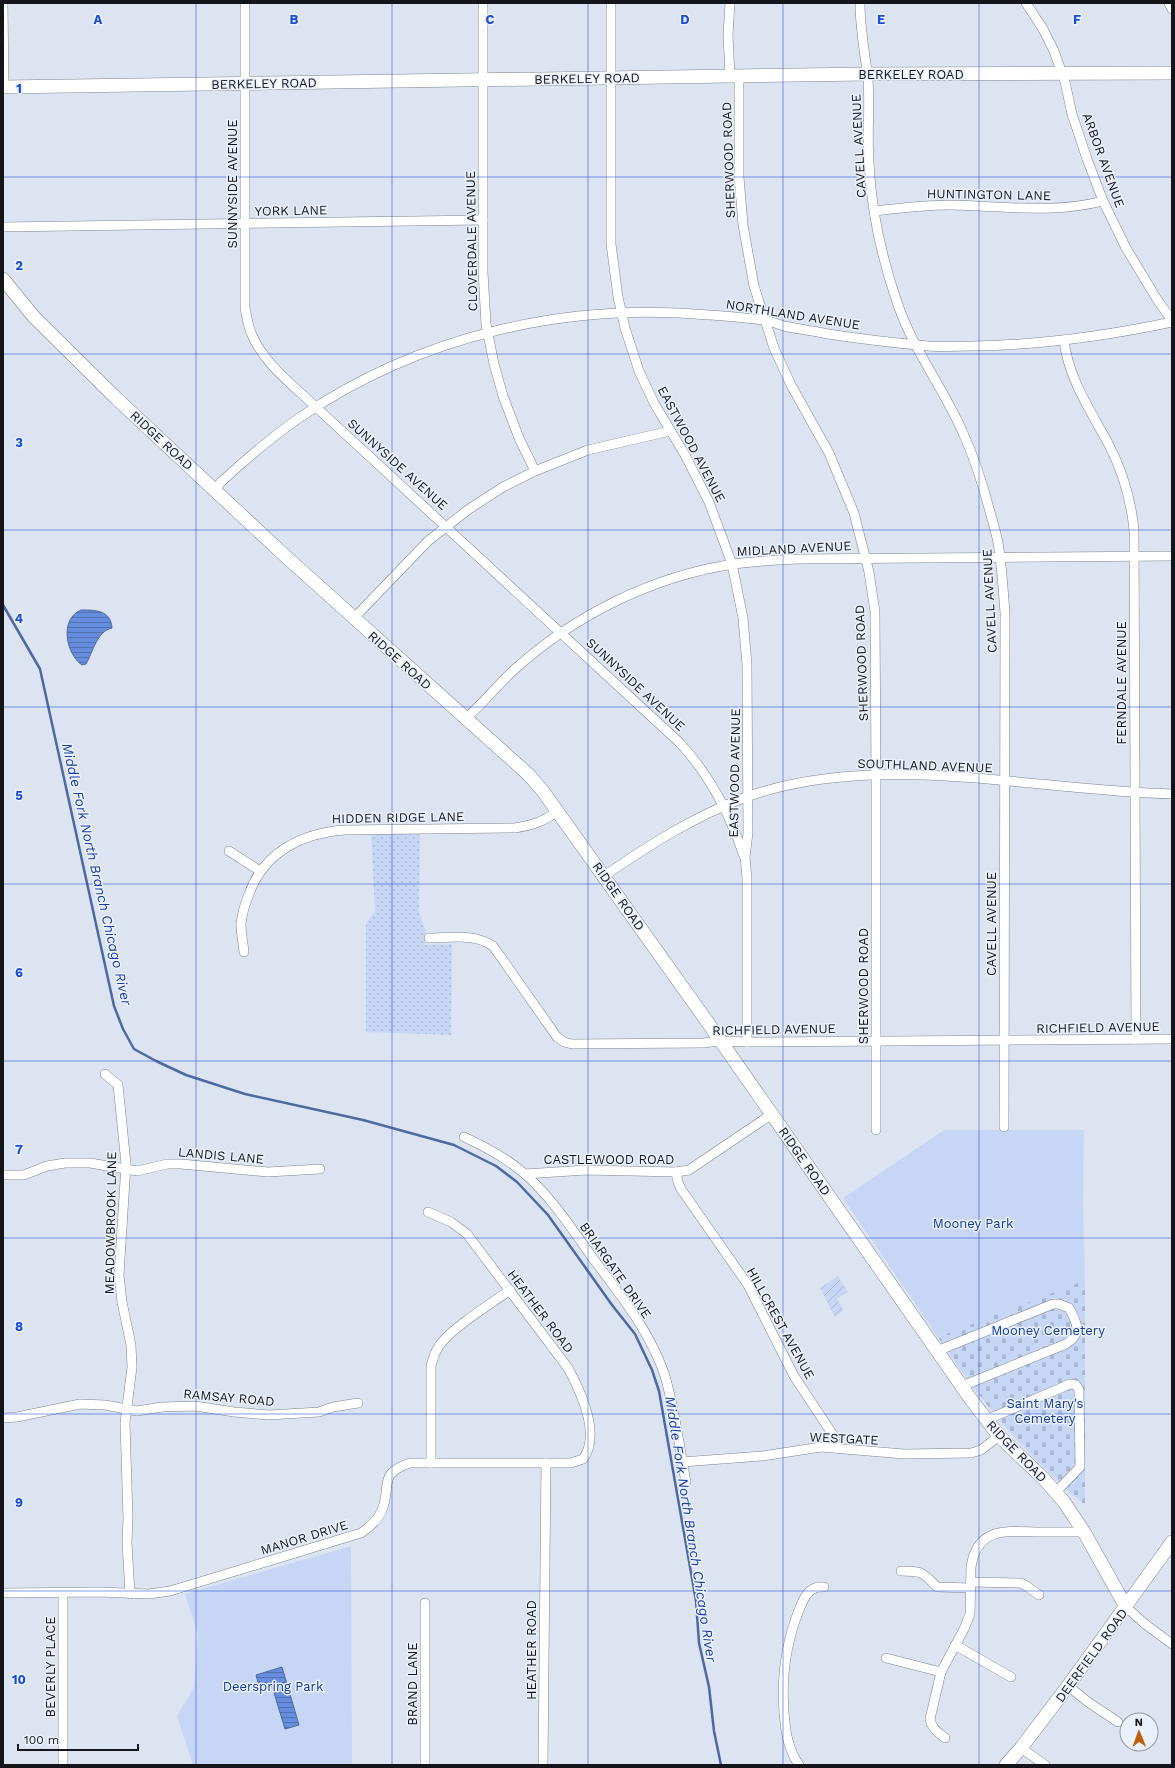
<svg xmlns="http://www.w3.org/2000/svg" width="1175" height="1768" font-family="'Work Sans',sans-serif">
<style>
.grass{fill:url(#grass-dots)}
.cemetery{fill:url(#cemetery-stones)}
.park{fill:#c6d6f4}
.garden{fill:url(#garden-furrows)}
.water{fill:url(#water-rules);stroke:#4d69a2}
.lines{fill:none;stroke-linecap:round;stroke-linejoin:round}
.stream{stroke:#4d69a2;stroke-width:2.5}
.street-casing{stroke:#7d8491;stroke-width:10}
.secondary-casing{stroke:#7d8491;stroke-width:14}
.street{stroke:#fff;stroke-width:9}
.secondary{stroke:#fff;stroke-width:13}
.grid{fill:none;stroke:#1d4ed8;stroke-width:1;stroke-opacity:0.55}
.labels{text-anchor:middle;stroke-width:3;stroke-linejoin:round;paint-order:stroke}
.street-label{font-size:13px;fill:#13151a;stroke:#ebf1fc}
.park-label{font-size:13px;fill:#153c98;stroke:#ebf1fc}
.water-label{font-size:14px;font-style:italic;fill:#19419e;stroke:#ebf1fc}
.grid-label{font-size:13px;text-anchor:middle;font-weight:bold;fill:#1d4ed8;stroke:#ebf1fc;stroke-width:3;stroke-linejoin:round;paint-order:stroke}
</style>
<defs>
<pattern id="grass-dots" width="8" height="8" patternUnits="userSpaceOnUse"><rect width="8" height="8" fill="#c6d6f4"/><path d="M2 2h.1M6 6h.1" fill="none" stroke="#a9b7d1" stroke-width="1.8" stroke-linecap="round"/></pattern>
<pattern id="cemetery-stones" width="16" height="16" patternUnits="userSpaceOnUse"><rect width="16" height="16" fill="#c6d6f4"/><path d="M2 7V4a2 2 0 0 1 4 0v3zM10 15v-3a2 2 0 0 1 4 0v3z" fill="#a9b7d1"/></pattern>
<pattern id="garden-furrows" width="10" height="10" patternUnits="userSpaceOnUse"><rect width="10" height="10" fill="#c6d6f4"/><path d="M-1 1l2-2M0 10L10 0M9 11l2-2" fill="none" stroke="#a9b7d1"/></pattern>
<pattern id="water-rules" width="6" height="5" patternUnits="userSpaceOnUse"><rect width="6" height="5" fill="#668ddd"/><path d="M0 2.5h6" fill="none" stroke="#5372b2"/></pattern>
</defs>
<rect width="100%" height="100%" fill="#dce4f2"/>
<!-- grass -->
<polygon class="grass" points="420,833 419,912 426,932 425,945 452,944 451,1035 366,1032 366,924 375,911 371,834"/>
<!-- cemetery -->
<path class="cemetery" d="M 1085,1280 L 1085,1505 C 1028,1458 979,1400 938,1337 Z"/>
<!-- park -->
<g class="park">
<polygon points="944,1130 1084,1130 1083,1205 1085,1280 938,1337 843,1198"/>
<polygon points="351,1546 352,1765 193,1765 177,1716 194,1687 198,1635 185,1594"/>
</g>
<!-- garden -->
<polygon class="garden" points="838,1276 848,1292 837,1299 844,1310 835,1317 820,1288"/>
<!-- water -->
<g class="water">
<path d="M 81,610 C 95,610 111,610 112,628 C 97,631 93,652 86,664 L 82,665 C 66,654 59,619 81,610 Z"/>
<polygon points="282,1667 299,1725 285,1729 271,1683 259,1686 256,1675"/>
</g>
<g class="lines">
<!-- stream -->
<polyline class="stream" points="3,605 40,669 114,1006 123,1029 134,1049 156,1061 186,1075 245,1094 363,1120 454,1145 496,1166 517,1182 548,1215 612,1305 635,1334 652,1370 659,1391 696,1601 699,1643 709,1687 714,1731 721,1765"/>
<defs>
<g id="street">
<polyline points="3,3 4,87"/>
<path d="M 245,3 L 245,308 C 247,317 248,327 252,335 C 265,365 294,386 317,408 L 680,743 C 711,777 729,813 744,856"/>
<polyline points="483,3 483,272 486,324 494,364 503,396 519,438 535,471"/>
<polyline points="611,3 611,244 618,297 625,328 639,371 654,403 685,455 709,502 732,564 743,618 747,665 748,833 745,857 747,878 747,1042"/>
<polyline points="730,3 728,35 730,76"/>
<path d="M 860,3 C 860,29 865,54 868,79 C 870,107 867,135 869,162 C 871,211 882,259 898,305 C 914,351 944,389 963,433 C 975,459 983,485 990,512 C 993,522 996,532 998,543 C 1002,566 1003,589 1005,613 L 1004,1127"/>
<polyline points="1026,3 1043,29 1054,51 1065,82 1072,114 1087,159 1103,201 1126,248 1158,301 1172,320"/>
<polyline points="1169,3 1172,9"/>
<polyline points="739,76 739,177 743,225 754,286 774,348 791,385 829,453 854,513 869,572 875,612 876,775 876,1130"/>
<path d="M 875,211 C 900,208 925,205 951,205 C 1002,206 1053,214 1103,201"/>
<polyline points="3,227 483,220"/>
<path d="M 1064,341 C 1069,380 1091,411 1109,445 C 1123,472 1131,500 1134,530 L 1136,1039"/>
<path d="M 215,490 L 221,482 C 246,459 272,437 299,418 C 419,336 565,302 709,315 C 727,316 746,318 764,320 C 771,321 777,324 784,326 C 798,329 813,331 828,334 C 861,339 895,343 928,346 C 943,347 958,346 973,346 C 1041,345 1106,336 1172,322"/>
<polyline points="355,617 428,541 469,509 503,487 535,471 588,450 670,431"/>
<path d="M 465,719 C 483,704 497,685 515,669 C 575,615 653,576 734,564 C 755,561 776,560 798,559 L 1172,556"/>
<polyline points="229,851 260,871"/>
<path d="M 604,876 C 649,845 695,816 746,797 C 880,750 1034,791 1172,794"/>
<path d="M 429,938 C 451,938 474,933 493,946 L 557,1037 L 564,1042 L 572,1044 L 703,1043 L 720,1041 L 747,1042 L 1172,1039"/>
<path d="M 244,952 C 243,943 241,933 241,924 C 242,913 245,904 249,894 C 264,852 302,833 345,830 L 515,828 C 532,825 544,822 557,811"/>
<polyline points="105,1074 118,1085 126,1164 119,1275 122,1302 131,1345 132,1367 125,1423 128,1518 127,1542 130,1594"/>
<path d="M 464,1137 C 486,1147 508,1159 526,1175 C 552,1198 572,1229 592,1257 C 619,1293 649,1330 664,1373 C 675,1408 679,1446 686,1482"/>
<polyline points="676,1172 678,1182 681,1189 748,1285 794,1376 833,1435 837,1448"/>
<polyline points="525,1174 586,1170 676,1172 689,1170 772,1114"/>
<polyline points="3,1175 24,1175 47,1166 65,1163 90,1163 137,1171 167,1164 181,1164 268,1172 320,1169"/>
<path d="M 937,1351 L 1053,1304 L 1059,1304 L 1069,1308 C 1077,1323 1083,1333 1066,1344 L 962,1386"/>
<polyline points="3,1418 17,1417 80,1404 105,1405 137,1411 162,1407 195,1406 234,1412 269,1415 319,1412 333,1407 358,1403"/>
<polyline points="986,1420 1070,1384 1076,1385 1079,1390 1080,1467 1056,1492"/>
<polyline points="682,1462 762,1456 821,1447 904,1454 971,1453 981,1450 999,1436"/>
<path d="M 431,1463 L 431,1366 C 433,1358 435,1352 439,1346 C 450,1329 492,1303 510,1290"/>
<path d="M 901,1571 C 923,1571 922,1572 937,1587 L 971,1588"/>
<polyline points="971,1582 1020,1583 1025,1585 1039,1595"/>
<path d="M 3,1593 L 100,1592 L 149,1594 L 170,1591 L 361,1533 C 370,1527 378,1520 382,1510 C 392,1486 377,1474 410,1463 L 571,1463 L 583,1459 C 601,1435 581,1392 568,1368 L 467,1234 L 451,1222 L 428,1212"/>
<polyline points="1126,1607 1145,1624 1172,1644"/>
<polyline points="955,1645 1011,1677"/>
<polyline points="886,1658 941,1672"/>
<polyline points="1068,1686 1088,1702 1118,1722"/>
<path d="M 945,1738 C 938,1732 932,1729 930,1719 L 941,1672 L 964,1629 L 970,1614 L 971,1567 C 977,1527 1006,1531 1037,1532 C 1053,1532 1068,1532 1084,1532"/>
<polyline points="1021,1748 1045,1765"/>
<polyline points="63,1765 63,1593"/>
<polyline points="425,1765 425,1603"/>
<polyline points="543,1765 546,1463"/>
<path d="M 799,1765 C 792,1755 788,1743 786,1731 C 780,1690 784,1648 799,1610 C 802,1603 806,1591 815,1588 C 817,1587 821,1587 824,1587"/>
</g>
<g id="secondary">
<polyline points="3,87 867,74 1172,73"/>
<polyline points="3,279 34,317 117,399 283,554 529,775 542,790 706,1020 970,1398 999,1436 1044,1479 1064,1502 1084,1532 1126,1607"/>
<polyline points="1006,1765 1021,1748 1068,1686 1172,1542"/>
</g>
</defs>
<!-- street casing -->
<use href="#street" class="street-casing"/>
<!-- secondary casing -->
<use href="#secondary" class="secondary-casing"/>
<!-- street -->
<use href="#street" class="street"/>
<!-- secondary -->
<use href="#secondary" class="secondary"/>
</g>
<!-- grid -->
<path class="grid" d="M 196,3 L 196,1765M 392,3 L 392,1765M 588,3 L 588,1765M 783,3 L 783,1765M 979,3 L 979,1765M 3,177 L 1172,177M 3,354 L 1172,354M 3,530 L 1172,530M 3,707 L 1172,707M 3,884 L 1172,884M 3,1061 L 1172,1061M 3,1238 L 1172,1238M 3,1414 L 1172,1414M 3,1591 L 1172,1591"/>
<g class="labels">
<!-- street labels -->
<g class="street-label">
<text x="911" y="79">BERKELEY ROAD</text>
<text transform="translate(587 78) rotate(-1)" y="5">BERKELEY ROAD</text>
<text transform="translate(264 83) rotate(-1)" y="5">BERKELEY ROAD</text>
<text transform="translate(858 146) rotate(-93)" y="5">CAVELL AVENUE</text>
<text transform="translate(728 160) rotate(-92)" y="5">SHERWOOD ROAD</text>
<text transform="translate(1104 160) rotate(70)" y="5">ARBOR AVENUE</text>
<text transform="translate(232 184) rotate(-90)" y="5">SUNNYSIDE AVENUE</text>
<text transform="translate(989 194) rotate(1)" y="5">HUNTINGTON LANE</text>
<text transform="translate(291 210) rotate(-1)" y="5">YORK LANE</text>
<text transform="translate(471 241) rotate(-91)" y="5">CLOVERDALE AVENUE</text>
<text transform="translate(793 314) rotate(9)" y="5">NORTHLAND AVENUE</text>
<text transform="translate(162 440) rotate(43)" y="5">RIDGE ROAD</text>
<text transform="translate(692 444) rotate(62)" y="5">EASTWOOD AVENUE</text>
<text transform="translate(398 464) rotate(42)" y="5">SUNNYSIDE AVENUE</text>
<text transform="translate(794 548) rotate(-3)" y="5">MIDLAND AVENUE</text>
<text transform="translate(989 601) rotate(-93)" y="5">CAVELL AVENUE</text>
<text transform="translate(400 660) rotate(42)" y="5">RIDGE ROAD</text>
<text transform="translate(861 663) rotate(-92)" y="5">SHERWOOD ROAD</text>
<text transform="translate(1121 683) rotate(-90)" y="5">FERNDALE AVENUE</text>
<text transform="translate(636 684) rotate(43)" y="5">SUNNYSIDE AVENUE</text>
<text transform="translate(925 765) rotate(2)" y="5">SOUTHLAND AVENUE</text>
<text transform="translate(734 773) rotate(-89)" y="5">EASTWOOD AVENUE</text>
<text transform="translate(398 817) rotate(-1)" y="5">HIDDEN RIDGE LANE</text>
<text transform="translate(619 896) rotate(55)" y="5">RIDGE ROAD</text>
<text transform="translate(991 924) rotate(-90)" y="5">CAVELL AVENUE</text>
<text transform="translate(863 986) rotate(-90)" y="5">SHERWOOD ROAD</text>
<text transform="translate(1098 1027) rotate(-1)" y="5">RICHFIELD AVENUE</text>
<text transform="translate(774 1029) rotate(-1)" y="5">RICHFIELD AVENUE</text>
<text transform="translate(221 1155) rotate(5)" y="5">LANDIS LANE</text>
<text x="609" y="1164">CASTLEWOOD ROAD</text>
<text transform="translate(805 1161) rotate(55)" y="5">RIDGE ROAD</text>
<text transform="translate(110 1223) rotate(-89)" y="5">MEADOWBROOK LANE</text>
<text transform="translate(616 1270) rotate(55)" y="5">BRIARGATE DRIVE</text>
<text transform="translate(541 1311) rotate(53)" y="5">HEATHER ROAD</text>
<text transform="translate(781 1323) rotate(61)" y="5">HILLCREST AVENUE</text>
<text transform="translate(229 1397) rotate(5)" y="5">RAMSAY ROAD</text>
<text transform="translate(844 1438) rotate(3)" y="5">WESTGATE</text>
<text transform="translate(1017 1451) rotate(46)" y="5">RIDGE ROAD</text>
<text transform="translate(304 1537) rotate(-17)" y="5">MANOR DRIVE</text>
<text transform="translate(531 1650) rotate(-90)" y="5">HEATHER ROAD</text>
<text transform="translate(1091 1655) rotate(-54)" y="5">DEERFIELD ROAD</text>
<text transform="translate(50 1667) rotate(-90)" y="5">BEVERLY PLACE</text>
<text transform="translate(412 1684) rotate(-90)" y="5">BRAND LANE</text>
</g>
<!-- park labels -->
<g class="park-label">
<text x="973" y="1228">Mooney Park</text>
<text x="1048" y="1335">Mooney Cemetery</text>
<text x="1045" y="1408">Saint Mary's<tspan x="1045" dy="15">Cemetery</tspan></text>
<text x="273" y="1691">Deerspring Park</text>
</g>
<!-- water labels -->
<g class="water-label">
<text transform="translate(97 874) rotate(77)" y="5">Middle Fork North Branch Chicago River</text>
<text transform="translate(691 1529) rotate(81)" y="5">Middle Fork North Branch Chicago River</text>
</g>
</g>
<g class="grid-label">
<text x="98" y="24">A</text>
<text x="294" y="24">B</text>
<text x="490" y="24">C</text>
<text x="685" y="24">D</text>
<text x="881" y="24">E</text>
<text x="1077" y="24">F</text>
<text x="19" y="93">1</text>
<text x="19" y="270">2</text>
<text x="19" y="447">3</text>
<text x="19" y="623">4</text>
<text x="19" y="800">5</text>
<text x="19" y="977">6</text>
<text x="19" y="1154">7</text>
<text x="19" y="1331">8</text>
<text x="19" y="1507">9</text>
<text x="19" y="1684">10</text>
</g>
<!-- border -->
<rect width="1175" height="1768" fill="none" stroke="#13151a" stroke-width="8"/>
<!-- north arrow -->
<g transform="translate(1139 1732) rotate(359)"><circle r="19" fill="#ebf1fc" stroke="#9599a2"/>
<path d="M0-3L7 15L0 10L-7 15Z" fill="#bd600e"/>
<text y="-6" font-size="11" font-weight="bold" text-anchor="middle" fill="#13151a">N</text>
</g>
<!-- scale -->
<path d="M18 1744v6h120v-6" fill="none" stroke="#13151a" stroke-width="2"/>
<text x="24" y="1744" font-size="12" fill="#13151a" stroke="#ebf1fc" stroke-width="3" paint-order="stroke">100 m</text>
</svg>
